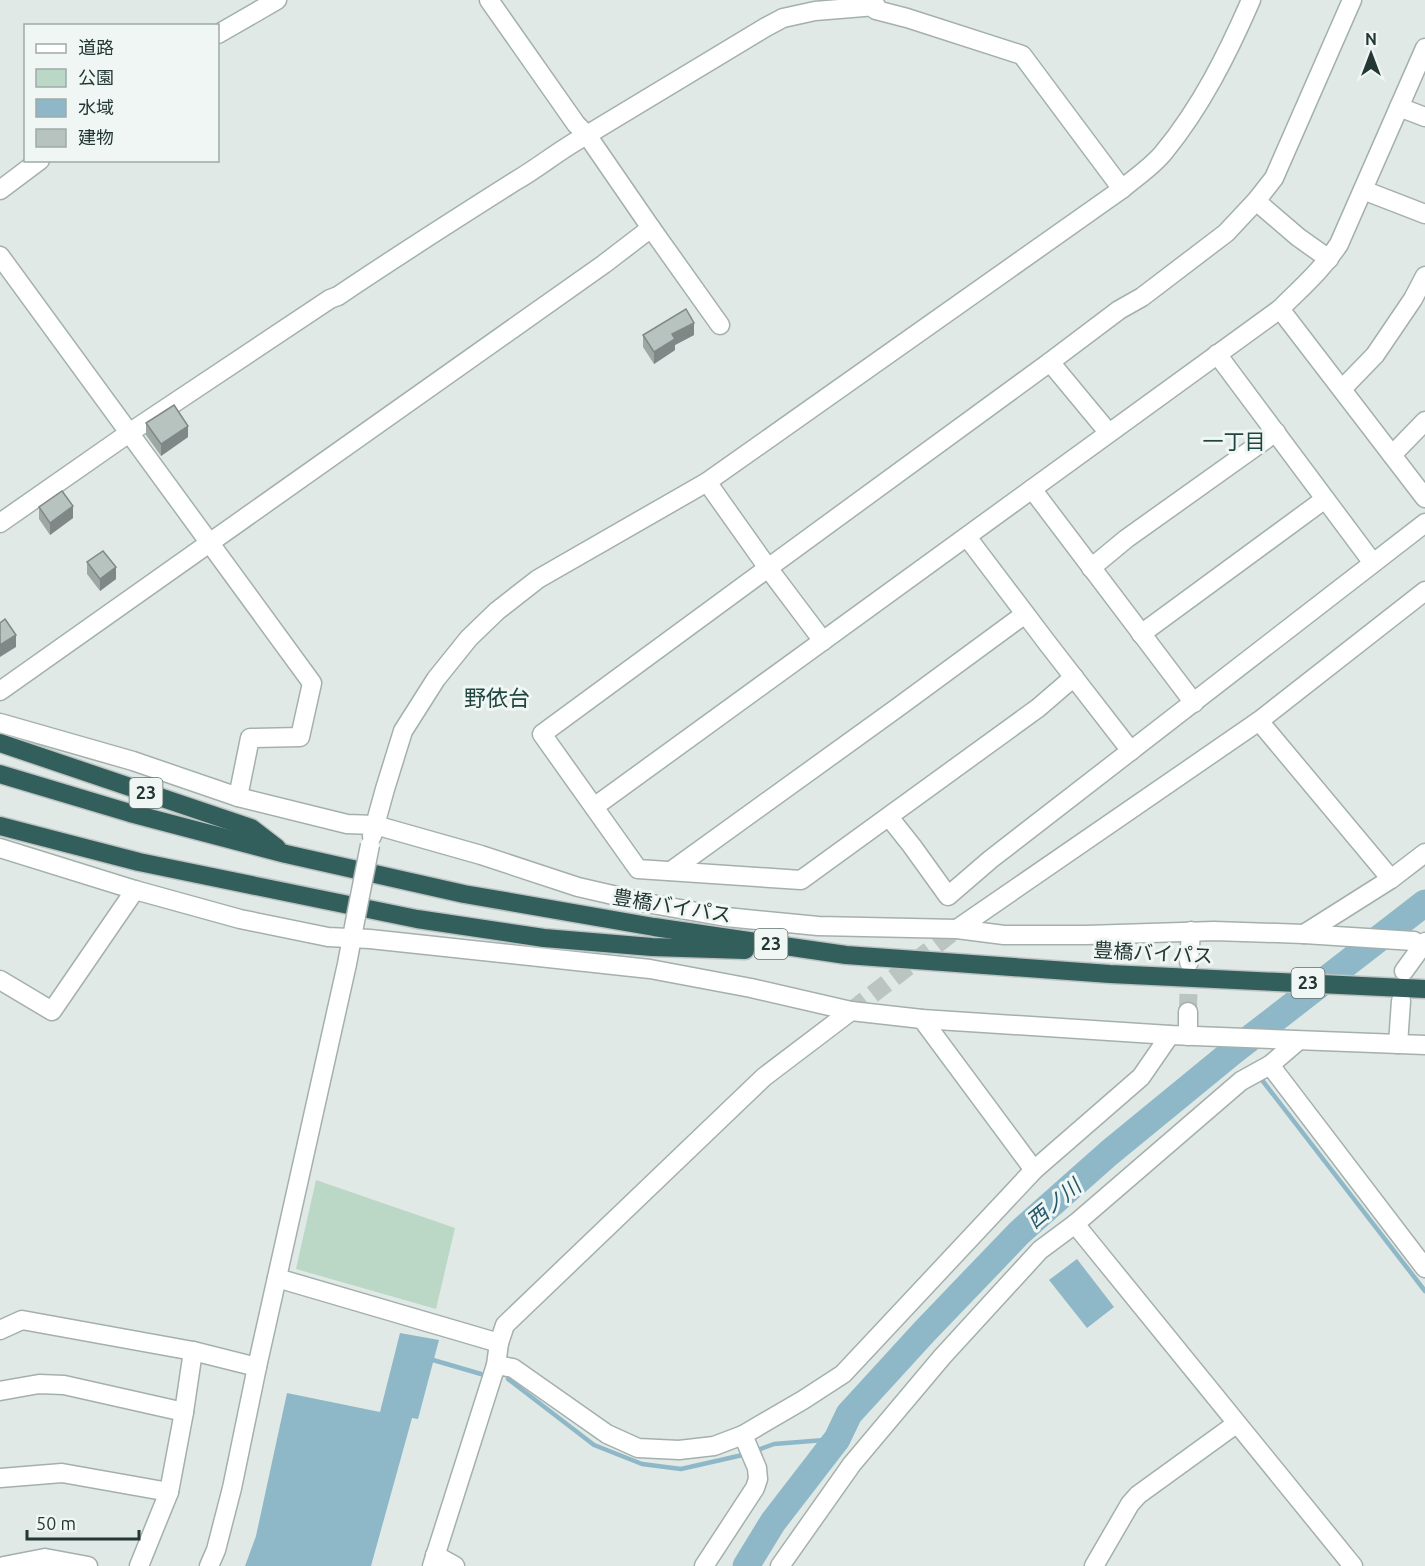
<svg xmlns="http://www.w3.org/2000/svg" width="1425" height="1566" font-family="Ubuntu,'Noto Sans JP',sans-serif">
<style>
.green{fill:#bbd8c6}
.water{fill:#8eb8c8}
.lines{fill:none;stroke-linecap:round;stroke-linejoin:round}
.stream{stroke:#8eb8c8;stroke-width:4.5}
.river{stroke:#8eb8c8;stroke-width:27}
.minor-tunnel{stroke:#bac5c2;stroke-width:18;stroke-dasharray:18 9;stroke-linecap:butt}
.minor-casing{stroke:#a4b0ad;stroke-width:21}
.highway-casing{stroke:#bdc3c2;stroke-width:21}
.minor{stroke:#fff;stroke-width:18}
.highway{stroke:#325f5b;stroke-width:18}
.minor-bridge-casing{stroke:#a4b0ad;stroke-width:21;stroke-linecap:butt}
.minor-bridge{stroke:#fff;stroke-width:18}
.wall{fill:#9da8a4}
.shaded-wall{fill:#7f8886}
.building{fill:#b6c3bf;stroke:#7f8886;stroke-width:1.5}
.labels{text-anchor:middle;stroke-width:6;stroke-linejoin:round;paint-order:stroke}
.shield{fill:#f0f6f3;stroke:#60706d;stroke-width:1.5}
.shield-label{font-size:18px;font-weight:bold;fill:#233734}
.street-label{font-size:20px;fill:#233734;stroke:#f0f6f3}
.neighbourhood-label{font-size:21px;fill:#214641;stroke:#f0f6f3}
.water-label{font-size:21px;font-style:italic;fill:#24586b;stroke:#f0f6f3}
.quarter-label{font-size:22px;fill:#214641;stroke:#f0f6f3}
</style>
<rect width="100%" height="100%" fill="#e0e9e6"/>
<!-- green -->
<polygon class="green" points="316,1180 455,1228 436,1309 296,1269"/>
<!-- water -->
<g class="water">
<polygon points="1077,1259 1114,1307 1087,1328 1049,1280"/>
<polygon points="400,1333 439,1340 418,1419 412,1418 371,1566 245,1566 256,1536 287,1393 380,1412"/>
</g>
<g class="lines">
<!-- stream -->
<g class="stream">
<polyline points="1262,1080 1425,1291"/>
<polyline points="433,1360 481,1374"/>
<polyline points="508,1379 594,1445 642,1464 681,1469 747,1454"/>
<polyline points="755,1451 774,1444 837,1439"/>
</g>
<!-- river -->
<polyline class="river" points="746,1566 773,1522 837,1439 849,1414 924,1332 1019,1233 1109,1153 1231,1053 1425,903"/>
<!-- minor-tunnel -->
<g class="minor-tunnel">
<polyline points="851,1011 957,929"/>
<polyline points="1188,1012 1189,964"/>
</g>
<defs>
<g id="minor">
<polyline points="489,0 576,124 587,135 651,228 720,325"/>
<polyline points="876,6 876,10 907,18 1022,55 1122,189"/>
<polyline points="218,34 277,0"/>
<polyline points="1399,107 1425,117"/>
<polyline points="0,190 40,160"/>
<polyline points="1363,190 1425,214"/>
<polyline points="1256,201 1298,237 1329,259"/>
<polyline points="0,256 312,683 300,737 250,738 238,797"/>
<polyline points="1280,309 1425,498"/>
<polyline points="1217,354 1373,563"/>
<polyline points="1050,362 1108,432"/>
<polyline points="1342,389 1375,355 1413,299 1425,276"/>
<polyline points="1392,455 1425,421"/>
<polyline points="707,482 768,568 823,641"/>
<polyline points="1032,489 1194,703"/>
<path d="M 0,523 L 129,433 L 330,299 L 338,296 C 397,256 457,218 517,180 C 541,166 562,148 587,135 L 766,27 L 783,18 L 815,11 L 876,6"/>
<polyline points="967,537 1048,644 1131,751"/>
<polyline points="1091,568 1126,539 1276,432"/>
<polyline points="1141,634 1325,499"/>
<polyline points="1074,677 1038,708 801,880 638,869 542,734 768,568 1050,362 1119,310 1142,297 1226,233 1256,201 1274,178 1352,0"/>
<polyline points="0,691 604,264 651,228"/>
<polyline points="1259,721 1391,879"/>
<polyline points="0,723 133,761 238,797 347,824 375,825 481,855 578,887 652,904 726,917 818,926 957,929 1004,935 1086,935 1214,931 1304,934 1414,941 1421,946 1425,945"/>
<path d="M 594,807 L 1280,309 C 1301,288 1323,269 1339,244 L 1425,48"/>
<polyline points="889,817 912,846 948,896 991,859 1425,523"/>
<path d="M 372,836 L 385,789 L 403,731 L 436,679 L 469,638 L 497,611 L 538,579 L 707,482 L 1122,189 C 1136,177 1153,166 1164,152 C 1201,107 1228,53 1251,0"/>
<polyline points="0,848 135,890 240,919 328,937 370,939 650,969 751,988 851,1011 922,1019 1170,1035 1425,1045"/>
<polyline points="671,871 897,708 1025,614"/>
<polyline points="957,929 1259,721 1425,591"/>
<polyline points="1304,934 1391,879 1425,853"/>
<polyline points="1189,962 1191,931"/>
<polyline points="1404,971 1425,942"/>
<polyline points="0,980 52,1011 135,890"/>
<polyline points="922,1019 1034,1170"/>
<polyline points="1188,1036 1188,1012"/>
<polyline points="1398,1044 1401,1001"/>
<polyline points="1270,1065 1425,1268"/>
<polyline points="1075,1224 1353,1566"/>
<polyline points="277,1278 499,1343"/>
<polyline points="0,1330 22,1320 193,1351 257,1367"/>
<polyline points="496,1365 513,1368 607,1434 638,1448 679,1450 714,1446 743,1435 803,1400 843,1374 1034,1170 1141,1077 1170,1035"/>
<polyline points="0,1391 39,1384 64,1385 184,1412"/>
<polyline points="0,1478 62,1473 169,1492"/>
<polyline points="435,1555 455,1566"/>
<polyline points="4,1566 45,1558 88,1566"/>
<polyline points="139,1566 169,1492 184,1412 193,1351"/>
<polyline points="209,1566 216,1550 232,1488 257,1367 347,964 356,916"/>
<polyline points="432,1566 496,1365 499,1343 505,1325 764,1077 851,1011"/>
<polyline points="704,1566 755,1488 758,1479 757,1468 743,1435"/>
<polyline points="780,1566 852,1464 942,1357 1040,1250 1075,1224 1241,1081 1270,1065 1298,1041"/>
<polyline points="1094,1566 1130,1504 1138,1495 1236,1424"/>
</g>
<g id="highway">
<polyline points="0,743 251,828 277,848"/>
<polyline points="0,774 130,813 286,854 464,894 654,927 846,955 1110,974 1425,989"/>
<polyline points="0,826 139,862 417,919 544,938 652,947 745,950"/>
</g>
</defs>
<!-- minor casing -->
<use href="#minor" class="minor-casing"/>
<!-- highway casing -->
<use href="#highway" class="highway-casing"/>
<!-- minor -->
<use href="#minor" class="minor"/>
<!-- highway -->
<use href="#highway" class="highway"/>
<defs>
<polyline id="minor-bridge" points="356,916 370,845"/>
</defs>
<!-- minor-bridge casing -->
<use href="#minor-bridge" class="minor-bridge-casing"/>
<!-- minor-bridge -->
<use href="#minor-bridge" class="minor-bridge"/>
</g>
<!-- wall -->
<g class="wall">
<polygon points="643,335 694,335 675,345 675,350 654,364 643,347"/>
<polygon points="146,423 188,437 161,456 146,435"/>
<polygon points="39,507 73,518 50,535 39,519"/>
<polygon points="87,562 116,579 100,591 87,574"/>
</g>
<!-- shaded-wall -->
<g class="shaded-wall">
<polygon points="694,323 694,335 675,345 675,350 654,364 654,352 672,334"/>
<polygon points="188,426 188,437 161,456 161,444"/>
<polygon points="73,506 73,518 50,535 50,523"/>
<polygon points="116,567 116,579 100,591 100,579"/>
<polygon points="16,635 16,647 0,657 0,645"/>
</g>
<!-- building -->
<g class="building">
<polygon points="686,309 694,323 672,334 675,339 654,352 643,335"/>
<polygon points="174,405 188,426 161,444 146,423"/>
<polygon points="62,491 73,506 50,523 39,507"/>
<polygon points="103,551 116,567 100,579 87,562"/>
<polygon points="5,619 16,635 0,645 0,623"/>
</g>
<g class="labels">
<!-- shield labels -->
<g class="shield">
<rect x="129.5" y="778" width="33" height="30" rx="4.5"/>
<rect x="754.5" y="929" width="33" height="30" rx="4.5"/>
<rect x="1291.5" y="968" width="33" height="30" rx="4.5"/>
</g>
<g class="shield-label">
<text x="146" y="799">23</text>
<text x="771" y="950">23</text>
<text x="1308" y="989">23</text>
</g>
<!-- street labels -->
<g class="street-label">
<text transform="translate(672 906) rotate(9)" y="7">豊橋バイパス</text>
<text transform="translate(1153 953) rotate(3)" y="7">豊橋バイパス</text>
</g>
<!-- neighbourhood labels -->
<g class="neighbourhood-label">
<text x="1234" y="449">一丁目</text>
</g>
<!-- water labels -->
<g class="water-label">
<text transform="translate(1054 1204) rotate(-40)" y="7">西ノ川</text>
</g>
<!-- quarter labels -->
<g class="quarter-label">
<text x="497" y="706">野依台</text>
</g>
</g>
<!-- legend -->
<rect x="24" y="24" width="195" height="138" fill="#f0f6f3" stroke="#9eaaa7" stroke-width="1.5"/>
<rect x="36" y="44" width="30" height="9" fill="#ffffff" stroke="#9eaaa7" stroke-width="1.5"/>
<text x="78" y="54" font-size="18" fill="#233734">道路</text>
<rect x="36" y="69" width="30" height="18" fill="#bbd8c6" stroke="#9eaaa7" stroke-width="1.5"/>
<text x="78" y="84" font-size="18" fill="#233734">公園</text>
<rect x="36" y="99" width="30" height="18" fill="#8eb8c8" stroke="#9eaaa7" stroke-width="1.5"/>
<text x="78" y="114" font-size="18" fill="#233734">水域</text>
<rect x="36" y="129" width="30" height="18" fill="#b6c3bf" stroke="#9eaaa7" stroke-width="1.5"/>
<text x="78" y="144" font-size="18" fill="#233734">建物</text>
<!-- north arrow -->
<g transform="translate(1371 54)" stroke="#f0f6f3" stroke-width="4.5" paint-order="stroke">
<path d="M0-4.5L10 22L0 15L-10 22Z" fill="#233734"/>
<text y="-9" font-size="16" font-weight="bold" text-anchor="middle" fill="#233734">N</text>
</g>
<!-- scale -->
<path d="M27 1530v9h112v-9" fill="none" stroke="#233734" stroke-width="3"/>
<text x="36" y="1530" font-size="18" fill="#233734" stroke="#f0f6f3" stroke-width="4.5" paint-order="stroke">50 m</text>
</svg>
